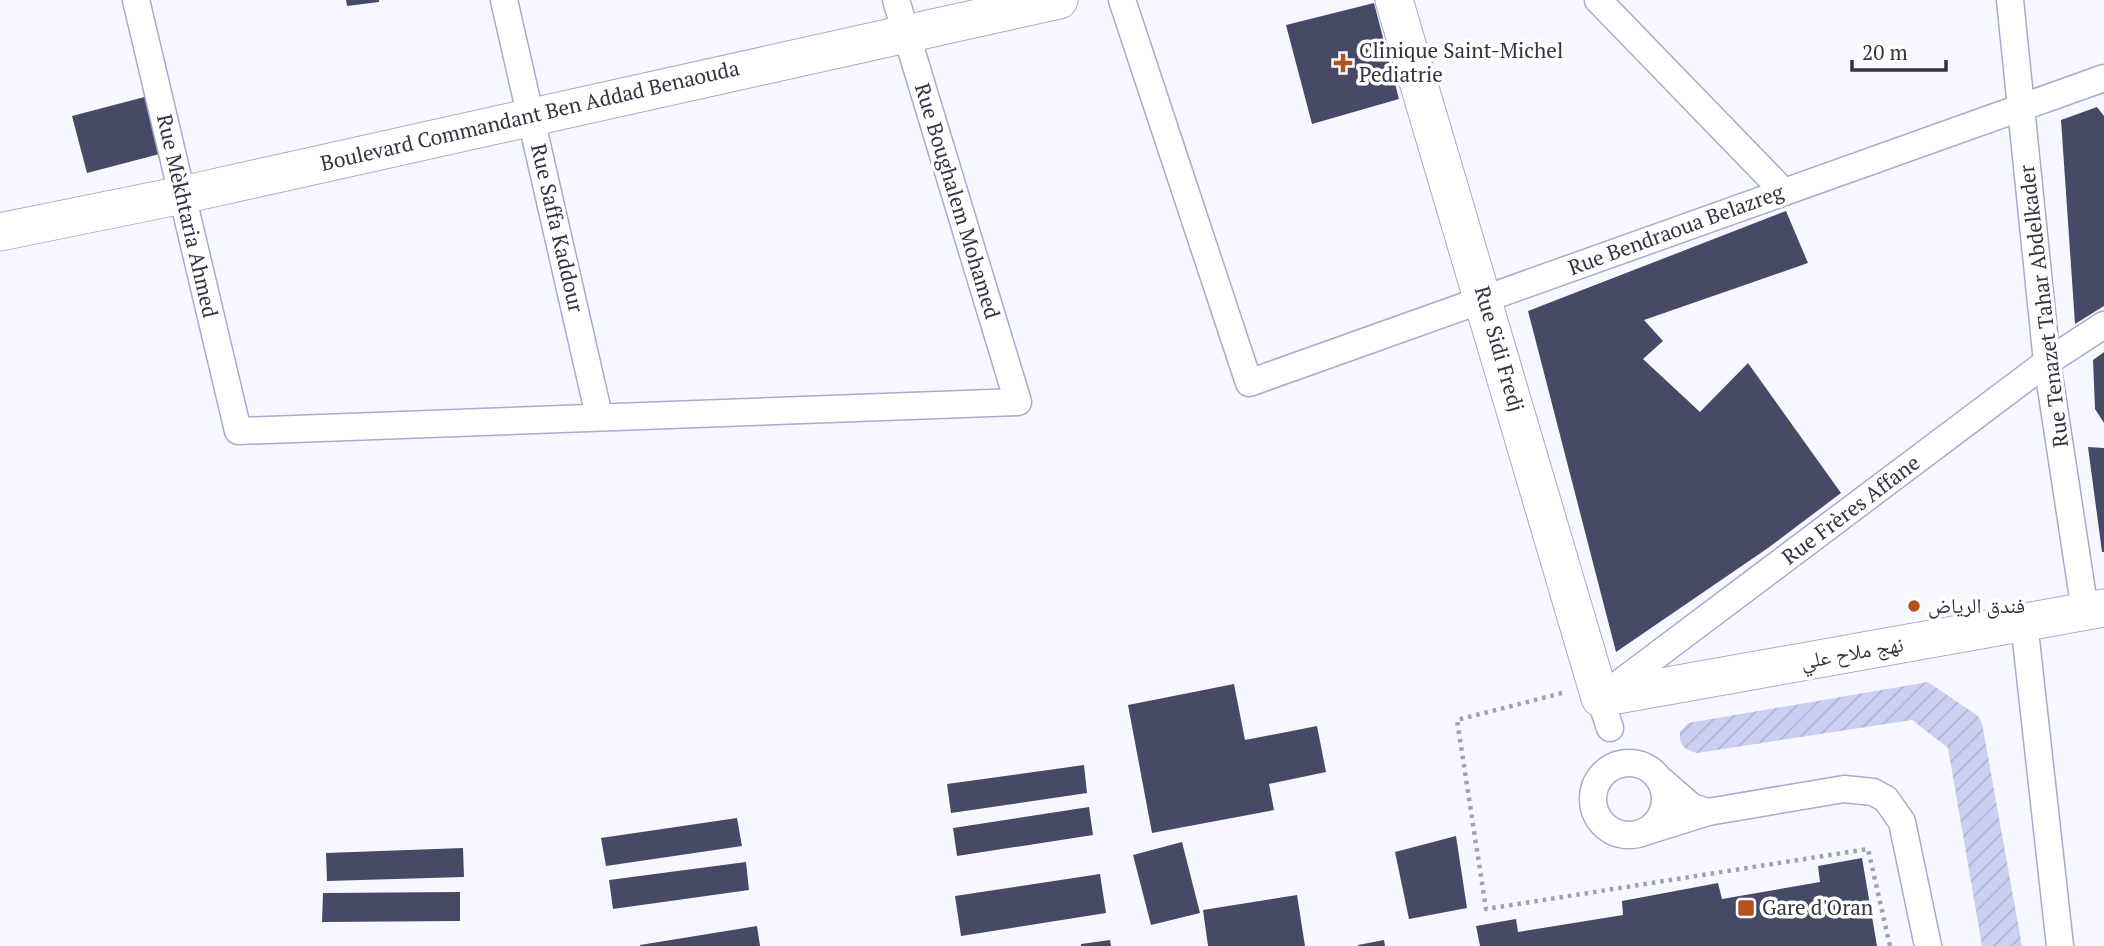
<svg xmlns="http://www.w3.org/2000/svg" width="2104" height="946" font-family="'PT Serif','Noto Naskh Arabic',serif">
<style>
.garden{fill:url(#garden-furrows)}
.building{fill:#474a67}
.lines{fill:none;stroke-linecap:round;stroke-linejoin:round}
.minor-casing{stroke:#a7abcd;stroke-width:29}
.secondary-casing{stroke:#a7abcd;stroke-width:39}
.path{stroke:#a0a2ac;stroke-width:4.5;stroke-dasharray:3.5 5;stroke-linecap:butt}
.minor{stroke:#fff;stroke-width:26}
.secondary{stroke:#fff;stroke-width:37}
.poi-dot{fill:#b5511f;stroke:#fff;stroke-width:2.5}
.labels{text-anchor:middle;stroke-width:7;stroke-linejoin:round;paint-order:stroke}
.poi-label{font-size:21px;fill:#323441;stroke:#fff;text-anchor:start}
.street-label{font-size:21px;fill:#323441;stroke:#fff}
</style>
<defs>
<pattern id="garden-furrows" width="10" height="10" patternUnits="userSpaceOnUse" patternTransform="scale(1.75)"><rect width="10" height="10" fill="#cbd0f3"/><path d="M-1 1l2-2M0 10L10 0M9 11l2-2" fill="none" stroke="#afb3d2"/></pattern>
</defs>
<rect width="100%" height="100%" fill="#f7f8ff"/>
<!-- garden -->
<path class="garden" d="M 1928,682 L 1978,716 L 1982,723 L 2022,946 L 1982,946 L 1948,748 L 1912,720 L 1697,753 C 1684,749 1679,746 1680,732 L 1688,723 Z"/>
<!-- building -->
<g class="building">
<polygon points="346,0 379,0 379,2 347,6"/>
<polygon points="1374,3 1399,99 1312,124 1286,25"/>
<polygon points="156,94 171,151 87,173 72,116"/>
<polygon points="2097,107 2104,116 2104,306 2075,324 2061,120"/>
<polygon points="1786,211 1808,263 1644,320 1663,341 1643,359 1700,412 1748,363 1841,493 1768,548 1616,652 1528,311"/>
<polygon points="2104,352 2104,423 2095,409 2093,360"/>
<polygon points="2088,447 2104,448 2104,552 2102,552"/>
<polygon points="1234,684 1245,740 1317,726 1326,772 1269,784 1274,810 1152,833 1128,705"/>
<polygon points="1084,765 1087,793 951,813 947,784"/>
<polygon points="1089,807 1093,835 957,856 953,828"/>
<polygon points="737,818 742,846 606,866 601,838"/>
<polygon points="1456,836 1467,908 1409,919 1395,852"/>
<polygon points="1182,842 1200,913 1151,925 1133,855"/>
<polygon points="463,848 464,877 327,881 326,853"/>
<polygon points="1862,858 1877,946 1480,946 1476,926 1516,919 1518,932 1623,915 1622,901 1718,883 1722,899 1820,882 1818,866"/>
<polygon points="746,862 749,890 613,909 609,880"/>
<polygon points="1100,874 1106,913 961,936 955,896"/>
<polygon points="460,892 460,921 322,922 323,893"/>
<polygon points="1297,895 1305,946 1208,946 1203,910"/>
<polygon points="757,926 760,946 640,946 640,945"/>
<polygon points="1110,940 1111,946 1081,946 1081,944"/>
<polygon points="1384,940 1385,946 1358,946 1358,945"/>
</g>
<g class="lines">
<defs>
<g id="minor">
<polyline points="136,0 238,431 1018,402 896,0"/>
<polyline points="504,0 599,416"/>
<polyline points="1122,0 1249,383 2104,78"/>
<polyline points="1598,0 1784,192"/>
<polyline points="2010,0 2047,362 2085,611"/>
<polyline points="2024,622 2060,946"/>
<polyline points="1610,728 1600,698 2047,362 2104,325"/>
<circle cx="1629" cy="799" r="36"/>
<polyline points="1708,812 1844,789 1873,792 1886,799 1902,822 1928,946"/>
<polyline points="1644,832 1708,812 1692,807 1662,781"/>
</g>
<g id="secondary">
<polyline points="1394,0 1600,698 2104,608"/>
<polyline points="0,232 182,195 1059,0"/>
</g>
</defs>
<!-- minor casing -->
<use href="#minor" class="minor-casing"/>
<!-- secondary casing -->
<use href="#secondary" class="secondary-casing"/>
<!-- path -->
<polyline class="path" points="1562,693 1457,720 1486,909 1868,849 1890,946"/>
<!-- minor -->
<use href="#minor" class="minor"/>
<!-- secondary -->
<use href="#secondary" class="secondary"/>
</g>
<!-- markers -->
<g class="poi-dot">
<path d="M1339.5 52.5h7v7h7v7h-7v7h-7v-7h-7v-7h7z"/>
<circle cx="1914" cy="606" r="7"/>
<rect x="1737" y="899" width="18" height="18" rx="3.5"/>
</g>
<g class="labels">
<!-- poi labels -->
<g class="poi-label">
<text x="1359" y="58">Clinique Saint-Michel<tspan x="1359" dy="24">Pediatrie</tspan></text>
<text x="1928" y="613">فندق الرياض</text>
<text x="1762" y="915">Gare d'Oran</text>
</g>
<!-- street labels -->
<g class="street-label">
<text transform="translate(530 116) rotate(-13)" y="7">Boulevard Commandant Ben Addad Benaouda</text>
<text transform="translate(957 201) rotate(73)" y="7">Rue Boughalem Mohamed</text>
<text transform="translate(187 216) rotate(77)" y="7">Rue Mèkhtaria Ahmed</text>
<text transform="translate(557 228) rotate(77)" y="7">Rue Saffa Kaddour</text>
<text transform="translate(1676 230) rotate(-20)" y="7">Rue Bendraoua Belazreg</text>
<text transform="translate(2044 306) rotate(-97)" y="7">Rue Tenazet Tahar Abdelkader</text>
<text transform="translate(1499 349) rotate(74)" y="7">Rue Sidi Fredj</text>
<text transform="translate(1851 510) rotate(-37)" y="7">Rue Frères Affane</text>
<text transform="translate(1852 653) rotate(-10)" y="7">نهج ملاح علي</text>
</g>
</g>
<!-- scale -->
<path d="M1852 60v10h94v-10" fill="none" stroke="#323441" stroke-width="3.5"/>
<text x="1862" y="60" font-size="21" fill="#323441" stroke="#ffffff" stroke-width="5" paint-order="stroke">20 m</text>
</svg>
